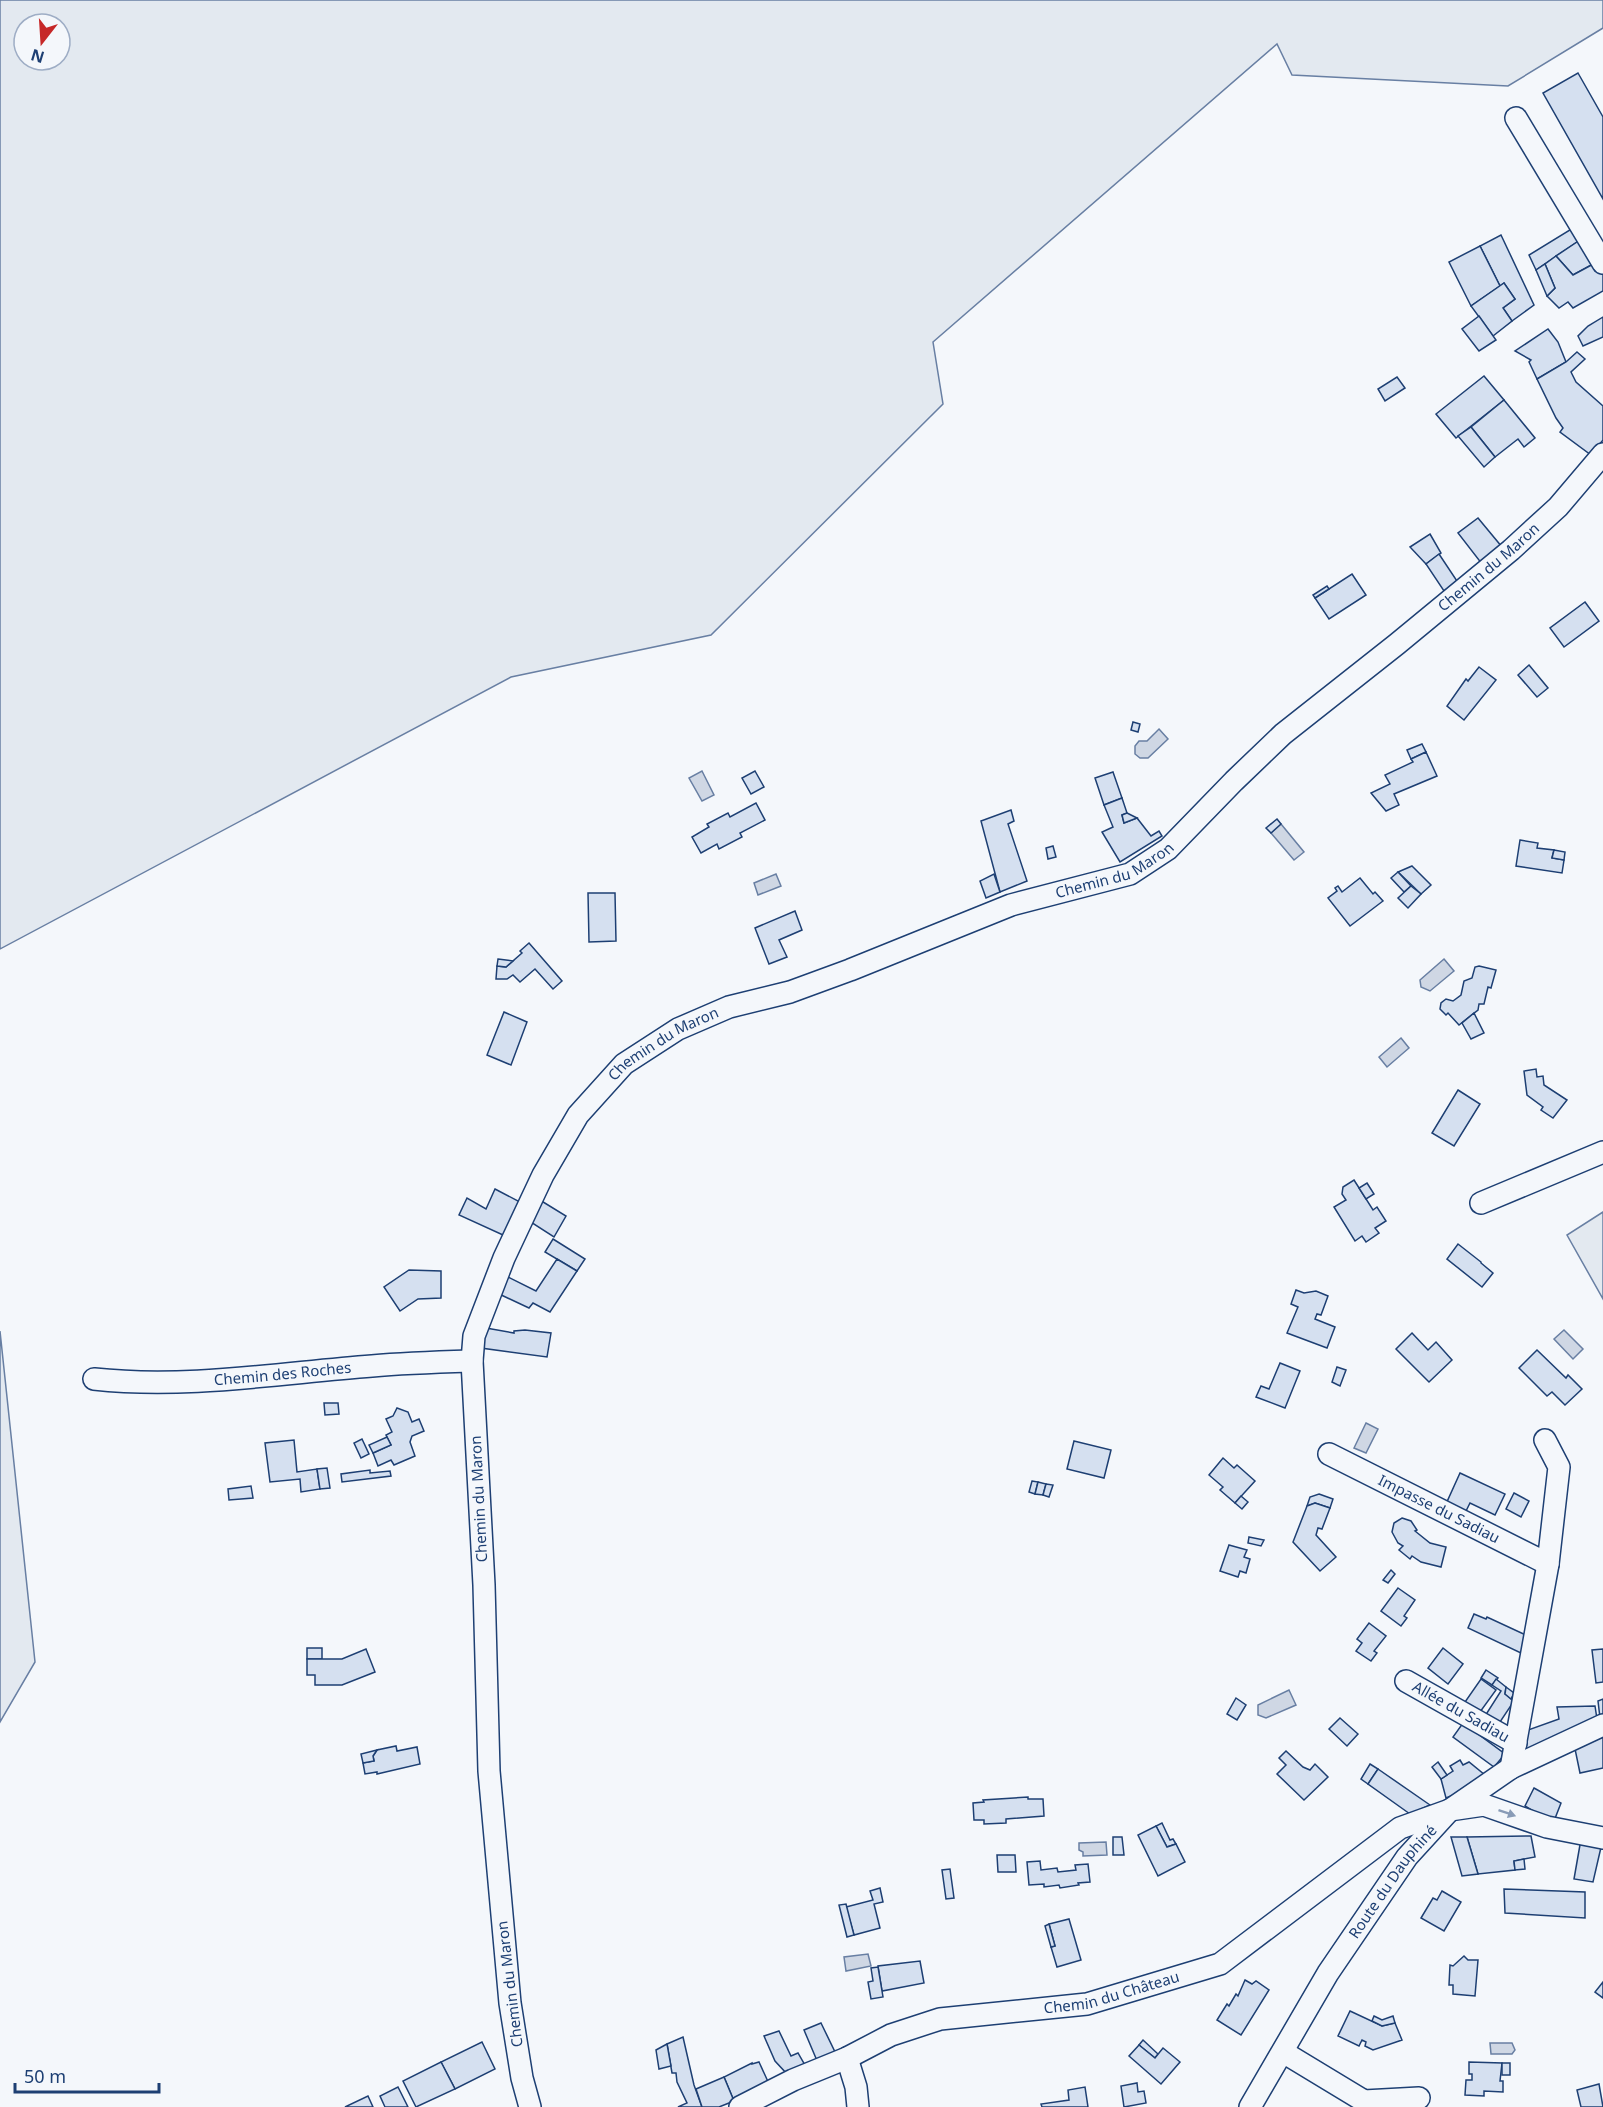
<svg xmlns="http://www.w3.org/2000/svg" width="1603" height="2107" font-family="'Noto Sans',sans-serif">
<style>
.green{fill:#e3e9f0;stroke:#687fa3;stroke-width:1.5;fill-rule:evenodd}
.water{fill:#cfd7e4;stroke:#687fa3;stroke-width:1.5}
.building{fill:#d5e0f0;stroke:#1d3f73;stroke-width:1.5}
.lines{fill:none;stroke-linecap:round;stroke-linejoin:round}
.minor-casing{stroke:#1d3f73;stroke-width:24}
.minor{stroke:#f4f7fb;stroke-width:21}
.oneway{fill:#889bb7}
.labels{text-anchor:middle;stroke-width:4.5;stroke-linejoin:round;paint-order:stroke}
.street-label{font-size:15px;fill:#1d3f73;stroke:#f4f7fb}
</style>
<rect width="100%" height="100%" fill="#f4f7fb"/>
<!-- green -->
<g class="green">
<path d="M 0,0 L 1603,0 L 1603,28 L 1508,86 L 1292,75 L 1277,44 L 933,342 L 943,404 L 711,635 L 511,677 L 0,949 ZM 24,24 L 60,24 L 60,60 L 24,60 Z"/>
<polygon points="1603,1212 1603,1299 1567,1235"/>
<polygon points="0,1331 35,1662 0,1722"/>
</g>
<!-- water -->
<g class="water">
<polygon points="1159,729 1168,739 1148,758 1140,758 1135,754 1135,746 1139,741 1147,741"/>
<polygon points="702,771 714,795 702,801 689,778"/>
<polygon points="1281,824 1304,852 1294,860 1271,833"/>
<polygon points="776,874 781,886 758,895 754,883"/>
<polygon points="1444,959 1454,971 1430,991 1421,987 1420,980"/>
<polygon points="1401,1038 1409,1048 1387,1067 1379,1057"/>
<polygon points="1564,1330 1583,1349 1573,1359 1554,1339"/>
<polygon points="1366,1423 1378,1429 1366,1453 1354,1448"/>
<polygon points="1289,1690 1296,1705 1266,1718 1258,1715 1258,1705"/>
<polygon points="1106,1842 1107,1855 1083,1856 1083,1852 1079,1850 1079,1843"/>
<polygon points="868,1954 871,1966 846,1971 844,1957"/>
<polygon points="1490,2043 1512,2043 1515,2050 1512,2054 1491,2054"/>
</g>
<!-- building -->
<g class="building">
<polygon points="1578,73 1603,117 1603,199 1543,93"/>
<polygon points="1573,228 1580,240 1536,270 1529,255"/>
<polygon points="1501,235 1534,305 1512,321 1503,308 1515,299 1504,283 1500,286 1480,246"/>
<polygon points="1580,240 1595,263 1573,275 1556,256"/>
<polygon points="1480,246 1500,286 1471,306 1449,262"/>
<polygon points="1556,256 1573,275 1597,262 1603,272 1603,291 1573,308 1568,302 1559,308 1547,296 1555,288 1545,264"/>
<polygon points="1545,264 1555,288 1547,296 1536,270"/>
<polygon points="1504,283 1515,299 1503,308 1512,321 1493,336 1471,306"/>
<polygon points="1479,316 1496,340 1479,351 1462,329"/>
<polygon points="1603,317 1603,337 1583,346 1578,336 1588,326"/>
<polygon points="1548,329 1558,342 1566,362 1537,379 1529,362 1531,360 1515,351"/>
<polygon points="1577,352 1585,359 1571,372 1576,382 1603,406 1603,440 1591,455 1560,432 1563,428 1556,418 1537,379 1566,362"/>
<polygon points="1484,376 1504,400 1456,438 1436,414"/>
<polygon points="1397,377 1405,388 1385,401 1378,389"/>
<polygon points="1504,400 1535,438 1524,447 1518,439 1495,457 1471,427"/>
<polygon points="1471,427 1495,457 1484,467 1458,436"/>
<polygon points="1478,518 1502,547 1482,564 1458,533"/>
<polygon points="1430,534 1441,553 1426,564 1410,547"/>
<polygon points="1439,554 1457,581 1444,591 1426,564"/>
<polygon points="1352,574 1366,595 1329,619 1315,598"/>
<polygon points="1327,586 1329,589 1315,598 1313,595"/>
<polygon points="1585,602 1599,621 1564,647 1550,628"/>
<polygon points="1529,665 1548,688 1537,697 1518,675"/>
<polygon points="1479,667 1496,680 1464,720 1447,706 1466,679 1468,681"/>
<polygon points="1133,722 1140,724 1138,732 1131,730"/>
<polygon points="1422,744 1426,752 1411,759 1407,750"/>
<polygon points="1426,752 1437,776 1394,794 1399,805 1386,811 1371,793 1390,784 1385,775 1413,762 1411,759"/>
<polygon points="755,771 764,787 751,794 742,778"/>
<polygon points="1113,772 1122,798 1104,805 1095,778"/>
<polygon points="1122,798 1127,813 1122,815 1124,823 1137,818 1151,836 1159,831 1162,836 1120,862 1102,832 1113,827 1104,805"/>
<polygon points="756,803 765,820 740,833 742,837 719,849 717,844 701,853 692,837 709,827 707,824 728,813 730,817"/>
<polygon points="1011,810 1014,821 1008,824 1027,881 1000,892 981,821"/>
<polygon points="1127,813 1137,818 1124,823 1122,815"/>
<polygon points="1277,819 1281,824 1271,833 1266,828"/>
<polygon points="1520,840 1538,843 1537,848 1554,850 1552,858 1564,860 1562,873 1516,866"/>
<polygon points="1053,846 1056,857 1048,859 1046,848"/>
<polygon points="1554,850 1565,852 1564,860 1552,858"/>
<polygon points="1412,866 1431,885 1421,894 1398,872"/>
<polygon points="1398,872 1411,886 1404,892 1391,878"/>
<polygon points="994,874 1000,892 986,898 980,881"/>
<polygon points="1360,878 1373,894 1375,892 1383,901 1350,926 1328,898 1337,891 1335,888 1338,886 1342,892"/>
<polygon points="1411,886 1421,894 1408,908 1398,898"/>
<polygon points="588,893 615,893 616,941 589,942"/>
<polygon points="795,911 802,930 779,940 787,957 769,964 755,928"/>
<polygon points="529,943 562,981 553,989 535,969 520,982 513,975 507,979 496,979 497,966 506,967 522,953 520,951"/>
<polygon points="498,959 513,961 506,967 497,966"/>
<polygon points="1479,966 1496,970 1491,988 1488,987 1484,1004 1479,1004 1478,1010 1459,1025 1448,1013 1446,1015 1440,1009 1441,1003 1446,999 1453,1001 1461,995 1464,981 1472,978 1475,967"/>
<polygon points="504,1012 527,1022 511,1065 487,1055"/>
<polygon points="1474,1013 1484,1033 1471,1039 1462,1023"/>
<polygon points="1536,1069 1537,1077 1543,1076 1544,1085 1567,1100 1553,1118 1541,1110 1543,1107 1527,1095 1524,1071"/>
<polygon points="1458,1090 1480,1104 1454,1146 1432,1133"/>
<polygon points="1354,1180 1373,1210 1377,1207 1386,1221 1375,1228 1379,1233 1366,1242 1362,1236 1355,1241 1334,1207 1346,1200 1342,1194 1343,1187"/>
<polygon points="1367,1183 1374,1194 1366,1199 1359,1188"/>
<polygon points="495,1189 520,1202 503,1235 459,1215 467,1198 486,1209"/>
<polygon points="535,1197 566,1216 554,1237 526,1219"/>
<polygon points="553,1239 585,1259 577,1271 545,1252"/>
<polygon points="1458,1244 1481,1262 1481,1263 1493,1273 1482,1287 1447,1259"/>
<polygon points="557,1259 577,1271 550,1312 533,1303 529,1308 497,1293 504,1275 536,1291"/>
<polygon points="409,1270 441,1271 441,1298 418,1299 400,1311 384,1287"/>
<polygon points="1296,1290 1304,1293 1316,1291 1328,1296 1321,1315 1317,1314 1315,1319 1335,1327 1327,1348 1287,1333 1298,1307 1291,1304"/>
<polygon points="486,1328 514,1333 514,1331 525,1330 551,1333 547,1357 481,1348"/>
<polygon points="1412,1333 1428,1350 1436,1342 1452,1360 1429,1382 1396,1349"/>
<polygon points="1537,1350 1566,1378 1568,1375 1582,1389 1565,1405 1552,1392 1547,1396 1519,1368"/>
<polygon points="1280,1363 1300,1371 1285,1408 1256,1397 1261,1386 1269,1389"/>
<polygon points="1337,1367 1346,1370 1340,1386 1332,1382"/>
<polygon points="324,1403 338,1403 339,1414 325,1415"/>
<polygon points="397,1408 408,1412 412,1422 419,1419 424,1431 412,1436 410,1442 415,1456 394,1465 391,1460 378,1466 373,1453 391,1445 386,1435 392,1432 386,1419 393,1416"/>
<polygon points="387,1437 391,1445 373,1453 369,1445"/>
<polygon points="362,1439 369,1454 361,1458 354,1443"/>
<polygon points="294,1440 297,1472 317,1469 320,1489 301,1492 300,1479 270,1482 265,1443"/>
<polygon points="1074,1441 1111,1450 1104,1478 1067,1469"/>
<polygon points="1223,1458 1234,1468 1237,1465 1255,1481 1235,1503 1220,1490 1223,1487 1209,1475"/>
<polygon points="327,1468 330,1488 320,1489 317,1469"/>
<polygon points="370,1470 370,1473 390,1471 391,1476 342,1482 341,1474"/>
<polygon points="1460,1473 1505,1494 1495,1515 1470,1503 1465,1513 1446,1504"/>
<polygon points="1032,1481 1038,1482 1035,1494 1029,1492"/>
<polygon points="1038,1482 1046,1484 1043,1495 1035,1494"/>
<polygon points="1046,1484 1053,1485 1049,1497 1043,1495"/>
<polygon points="251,1486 253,1498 229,1500 228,1489"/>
<polygon points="1514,1493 1529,1501 1521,1517 1506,1509"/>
<polygon points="1319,1494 1333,1499 1330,1508 1315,1503 1307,1506 1310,1497"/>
<polygon points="1241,1496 1248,1502 1242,1509 1235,1503"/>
<polygon points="1315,1503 1330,1508 1322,1529 1318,1528 1316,1535 1336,1557 1320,1571 1293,1542 1307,1506"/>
<polygon points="1402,1518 1411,1521 1417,1530 1415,1531 1430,1543 1446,1547 1441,1567 1421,1562 1412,1556 1410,1559 1399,1550 1403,1546 1398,1543 1392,1532 1394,1523"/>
<polygon points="1249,1537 1264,1540 1261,1546 1248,1543"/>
<polygon points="1229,1545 1247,1550 1244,1557 1250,1559 1246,1573 1240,1571 1238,1577 1220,1571"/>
<polygon points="1391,1570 1395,1574 1388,1583 1383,1580"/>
<polygon points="1398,1588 1415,1600 1404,1616 1407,1618 1401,1626 1381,1611"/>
<polygon points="1474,1614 1486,1619 1487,1617 1530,1637 1523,1654 1468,1628"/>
<polygon points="1369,1623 1386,1636 1374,1651 1377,1653 1371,1661 1356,1651 1362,1643 1357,1639"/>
<rect x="307" y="1648" width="15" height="11"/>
<polygon points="1443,1648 1463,1664 1448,1684 1428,1668"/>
<polygon points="366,1649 375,1672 342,1685 315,1685 315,1675 307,1675 307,1659 342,1659"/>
<polygon points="1603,1649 1603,1682 1596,1683 1592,1650"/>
<polygon points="1486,1670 1498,1678 1492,1685 1481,1678"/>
<polygon points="1481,1679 1496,1690 1480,1712 1465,1702"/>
<polygon points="1496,1679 1506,1687 1505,1694 1514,1701 1498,1725 1485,1716 1501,1691 1492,1685"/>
<polygon points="1506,1687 1514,1693 1511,1699 1505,1694"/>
<polygon points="1236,1698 1246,1705 1237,1720 1227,1714"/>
<polygon points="1603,1699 1603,1716 1600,1718 1598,1701"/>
<polygon points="1595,1706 1597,1719 1542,1746 1521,1750 1520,1733 1559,1719 1557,1707"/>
<polygon points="1340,1718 1358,1734 1347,1746 1329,1729"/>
<polygon points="1463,1723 1505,1754 1494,1767 1453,1737"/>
<polygon points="1603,1737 1603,1768 1580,1773 1575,1749"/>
<polygon points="396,1746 397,1751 417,1747 420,1764 377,1774 377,1772 365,1774 363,1763 374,1761 373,1756 377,1750"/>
<polygon points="377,1750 373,1756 374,1761 363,1763 361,1754"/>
<polygon points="1286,1751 1303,1767 1310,1770 1315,1764 1328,1777 1304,1800 1277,1774 1286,1765 1279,1758"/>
<polygon points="1460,1760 1463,1765 1469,1762 1485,1775 1471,1788 1446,1798 1441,1779 1453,1771 1450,1766"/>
<polygon points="1438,1762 1447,1775 1441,1779 1432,1767"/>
<polygon points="1370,1764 1378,1769 1368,1784 1361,1779"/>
<polygon points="1378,1769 1430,1805 1410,1814 1368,1784"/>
<polygon points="1534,1788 1561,1803 1554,1821 1543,1817 1525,1806"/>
<polygon points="1028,1797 1028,1799 1043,1799 1044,1816 1006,1819 1006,1823 984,1824 984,1820 974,1820 973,1803 984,1802 983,1800"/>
<polygon points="1162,1823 1170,1840 1173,1839 1176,1844 1167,1847 1156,1826"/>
<polygon points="1156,1826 1167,1847 1176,1844 1185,1862 1158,1876 1138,1835"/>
<polygon points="1531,1836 1535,1857 1514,1861 1515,1870 1478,1874 1467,1837"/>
<polygon points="1113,1837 1122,1837 1124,1855 1113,1855"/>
<polygon points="1451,1837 1467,1837 1478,1874 1462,1876"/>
<polygon points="1581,1839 1602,1843 1593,1882 1574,1879"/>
<polygon points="997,1855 1015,1855 1016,1872 998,1872"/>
<polygon points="1524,1859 1525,1869 1515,1870 1514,1861"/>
<polygon points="1040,1861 1041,1870 1057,1868 1058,1872 1076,1870 1075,1865 1088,1864 1090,1882 1078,1883 1079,1885 1060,1888 1059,1885 1044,1887 1044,1884 1029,1885 1027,1862"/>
<polygon points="950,1869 954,1898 946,1899 942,1870"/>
<polygon points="880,1888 883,1902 874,1904 880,1928 854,1935 846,1907 873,1900 870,1891"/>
<polygon points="1504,1889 1585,1892 1585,1918 1505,1913"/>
<polygon points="1442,1891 1461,1902 1444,1931 1421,1918 1433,1898 1437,1900"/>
<polygon points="846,1904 854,1935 847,1937 839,1905"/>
<polygon points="1069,1919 1081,1960 1057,1967 1051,1947 1055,1946 1049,1924"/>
<polygon points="1049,1924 1055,1946 1051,1947 1045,1926"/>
<polygon points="1464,1956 1468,1960 1478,1960 1475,1996 1453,1994 1453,1985 1449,1985 1450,1965 1453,1966"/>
<polygon points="920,1961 924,1983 882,1991 878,1966"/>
<polygon points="878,1967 883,1997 871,1999 868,1982 873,1981 871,1968"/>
<polygon points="1245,1980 1252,1984 1256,1981 1269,1990 1241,2035 1217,2020 1227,2004 1229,2006 1236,1994 1238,1996"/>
<polygon points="1603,1982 1603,1998 1595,1992"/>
<polygon points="1350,2011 1382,2026 1395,2023 1402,2040 1373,2050 1365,2046 1366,2042 1362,2040 1359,2046 1338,2036"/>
<polygon points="1374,2016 1382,2020 1393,2016 1395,2023 1382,2026 1372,2021"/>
<polygon points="821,2023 836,2054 818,2063 804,2030"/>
<polygon points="779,2031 791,2056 798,2053 806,2067 788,2075 775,2061 764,2036"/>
<polygon points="683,2037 694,2085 702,2107 678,2107 687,2103 677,2082 676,2073 672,2073 667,2044"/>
<polygon points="1143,2040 1158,2054 1155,2058 1139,2045"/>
<polygon points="482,2042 495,2069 455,2089 441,2062"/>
<polygon points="667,2044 671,2066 659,2069 656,2050"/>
<polygon points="1139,2045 1155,2058 1163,2048 1180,2062 1161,2084 1129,2056"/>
<polygon points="441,2062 455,2089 416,2107 403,2081"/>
<polygon points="759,2062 770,2086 734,2101 724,2077 752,2063 752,2064"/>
<polygon points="1469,2062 1502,2063 1500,2081 1503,2081 1503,2092 1484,2091 1484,2096 1465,2095 1466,2080 1472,2080 1472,2074 1469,2074"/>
<rect x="1502" y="2063" width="8" height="12"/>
<polygon points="724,2077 734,2101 719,2107 702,2107 696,2089"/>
<polygon points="1137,2083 1138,2092 1144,2091 1146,2103 1124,2107 1121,2086"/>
<polygon points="1599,2084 1603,2107 1581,2107 1577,2090"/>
<polygon points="398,2087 408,2107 385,2107 380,2096"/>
<polygon points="1085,2087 1088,2107 1042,2107 1041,2104 1069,2100 1068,2090"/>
<polygon points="368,2096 373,2107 345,2107"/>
</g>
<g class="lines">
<defs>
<g id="minor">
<polyline points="1516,118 1603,263"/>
<polyline points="1481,1203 1603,1152"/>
<path id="s1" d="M 94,1379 C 186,1389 280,1373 372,1366 C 405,1363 439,1362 472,1361"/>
<path id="s2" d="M 1329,1454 L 1548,1564"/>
<path id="s3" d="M 1406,1681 L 1516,1743"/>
<polyline points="1511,1768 1548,1564 1559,1467 1545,1440"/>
<polyline points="1283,2052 1364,2101 1419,2098"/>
<polyline points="847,2058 856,2087 858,2107"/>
<path id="s4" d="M 530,2107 L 522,2078 L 510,2003 L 489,1771 L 484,1585 L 472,1361 L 474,1336 L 504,1258 L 543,1175 L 578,1115 L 624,1064 L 678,1029 L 729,1007 L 790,992 L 850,970 L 1011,905 L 1130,874 L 1168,849 L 1234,781 L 1283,734 L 1397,644 L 1511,550 L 1558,507 L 1603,454"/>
<path id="s5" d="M 740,2107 L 793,2080 L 847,2058 L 891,2035 L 940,2019 L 1087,2004 L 1220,1964 L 1400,1828 L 1450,1810 L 1484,1805 L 1547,1827 L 1603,1838"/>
<path id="s6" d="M 1250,2107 L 1328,1973 L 1407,1857 L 1450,1810 L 1511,1768 L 1603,1725"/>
</g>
</defs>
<!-- minor casing -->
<use href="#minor" class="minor-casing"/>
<!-- minor -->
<use href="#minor" class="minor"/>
</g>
<!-- one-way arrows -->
<defs><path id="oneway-solid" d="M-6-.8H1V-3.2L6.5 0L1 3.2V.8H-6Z" transform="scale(1.5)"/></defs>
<use class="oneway" href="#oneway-solid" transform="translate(1507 1813) rotate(19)"/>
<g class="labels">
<!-- street labels -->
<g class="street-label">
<text dy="5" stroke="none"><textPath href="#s4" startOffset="2104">Chemin du Maron</textPath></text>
<text dy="5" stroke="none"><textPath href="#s4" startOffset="1618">Chemin du Maron</textPath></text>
<text dy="5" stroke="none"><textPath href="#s4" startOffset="1132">Chemin du Maron</textPath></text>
<text dy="5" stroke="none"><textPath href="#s1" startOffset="189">Chemin des Roches</textPath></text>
<text transform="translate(479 1499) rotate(-93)" y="5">Chemin du Maron</text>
<text dy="5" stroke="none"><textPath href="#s2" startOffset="123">Impasse du Sadiau</textPath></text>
<text dy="5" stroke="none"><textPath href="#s3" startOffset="63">Allée du Sadiau</textPath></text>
<text dy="5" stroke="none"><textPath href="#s6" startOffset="267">Route du Dauphiné</textPath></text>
<text transform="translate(510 1984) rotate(-97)" y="5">Chemin du Maron</text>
<text dy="5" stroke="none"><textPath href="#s5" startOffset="393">Chemin du Château</textPath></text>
</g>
</g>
<!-- north arrow -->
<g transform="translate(42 42) rotate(197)"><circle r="28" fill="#f4f7fb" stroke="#9eadc5" stroke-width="1.5"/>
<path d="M0-4.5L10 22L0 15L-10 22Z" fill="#c62828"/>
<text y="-9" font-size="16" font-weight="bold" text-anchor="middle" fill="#1d3f73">N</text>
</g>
<!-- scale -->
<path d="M15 2083v9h144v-9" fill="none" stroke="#1d3f73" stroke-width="3"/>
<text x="24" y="2083" font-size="18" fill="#1d3f73" stroke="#f4f7fb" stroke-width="4.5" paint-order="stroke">50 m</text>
</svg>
